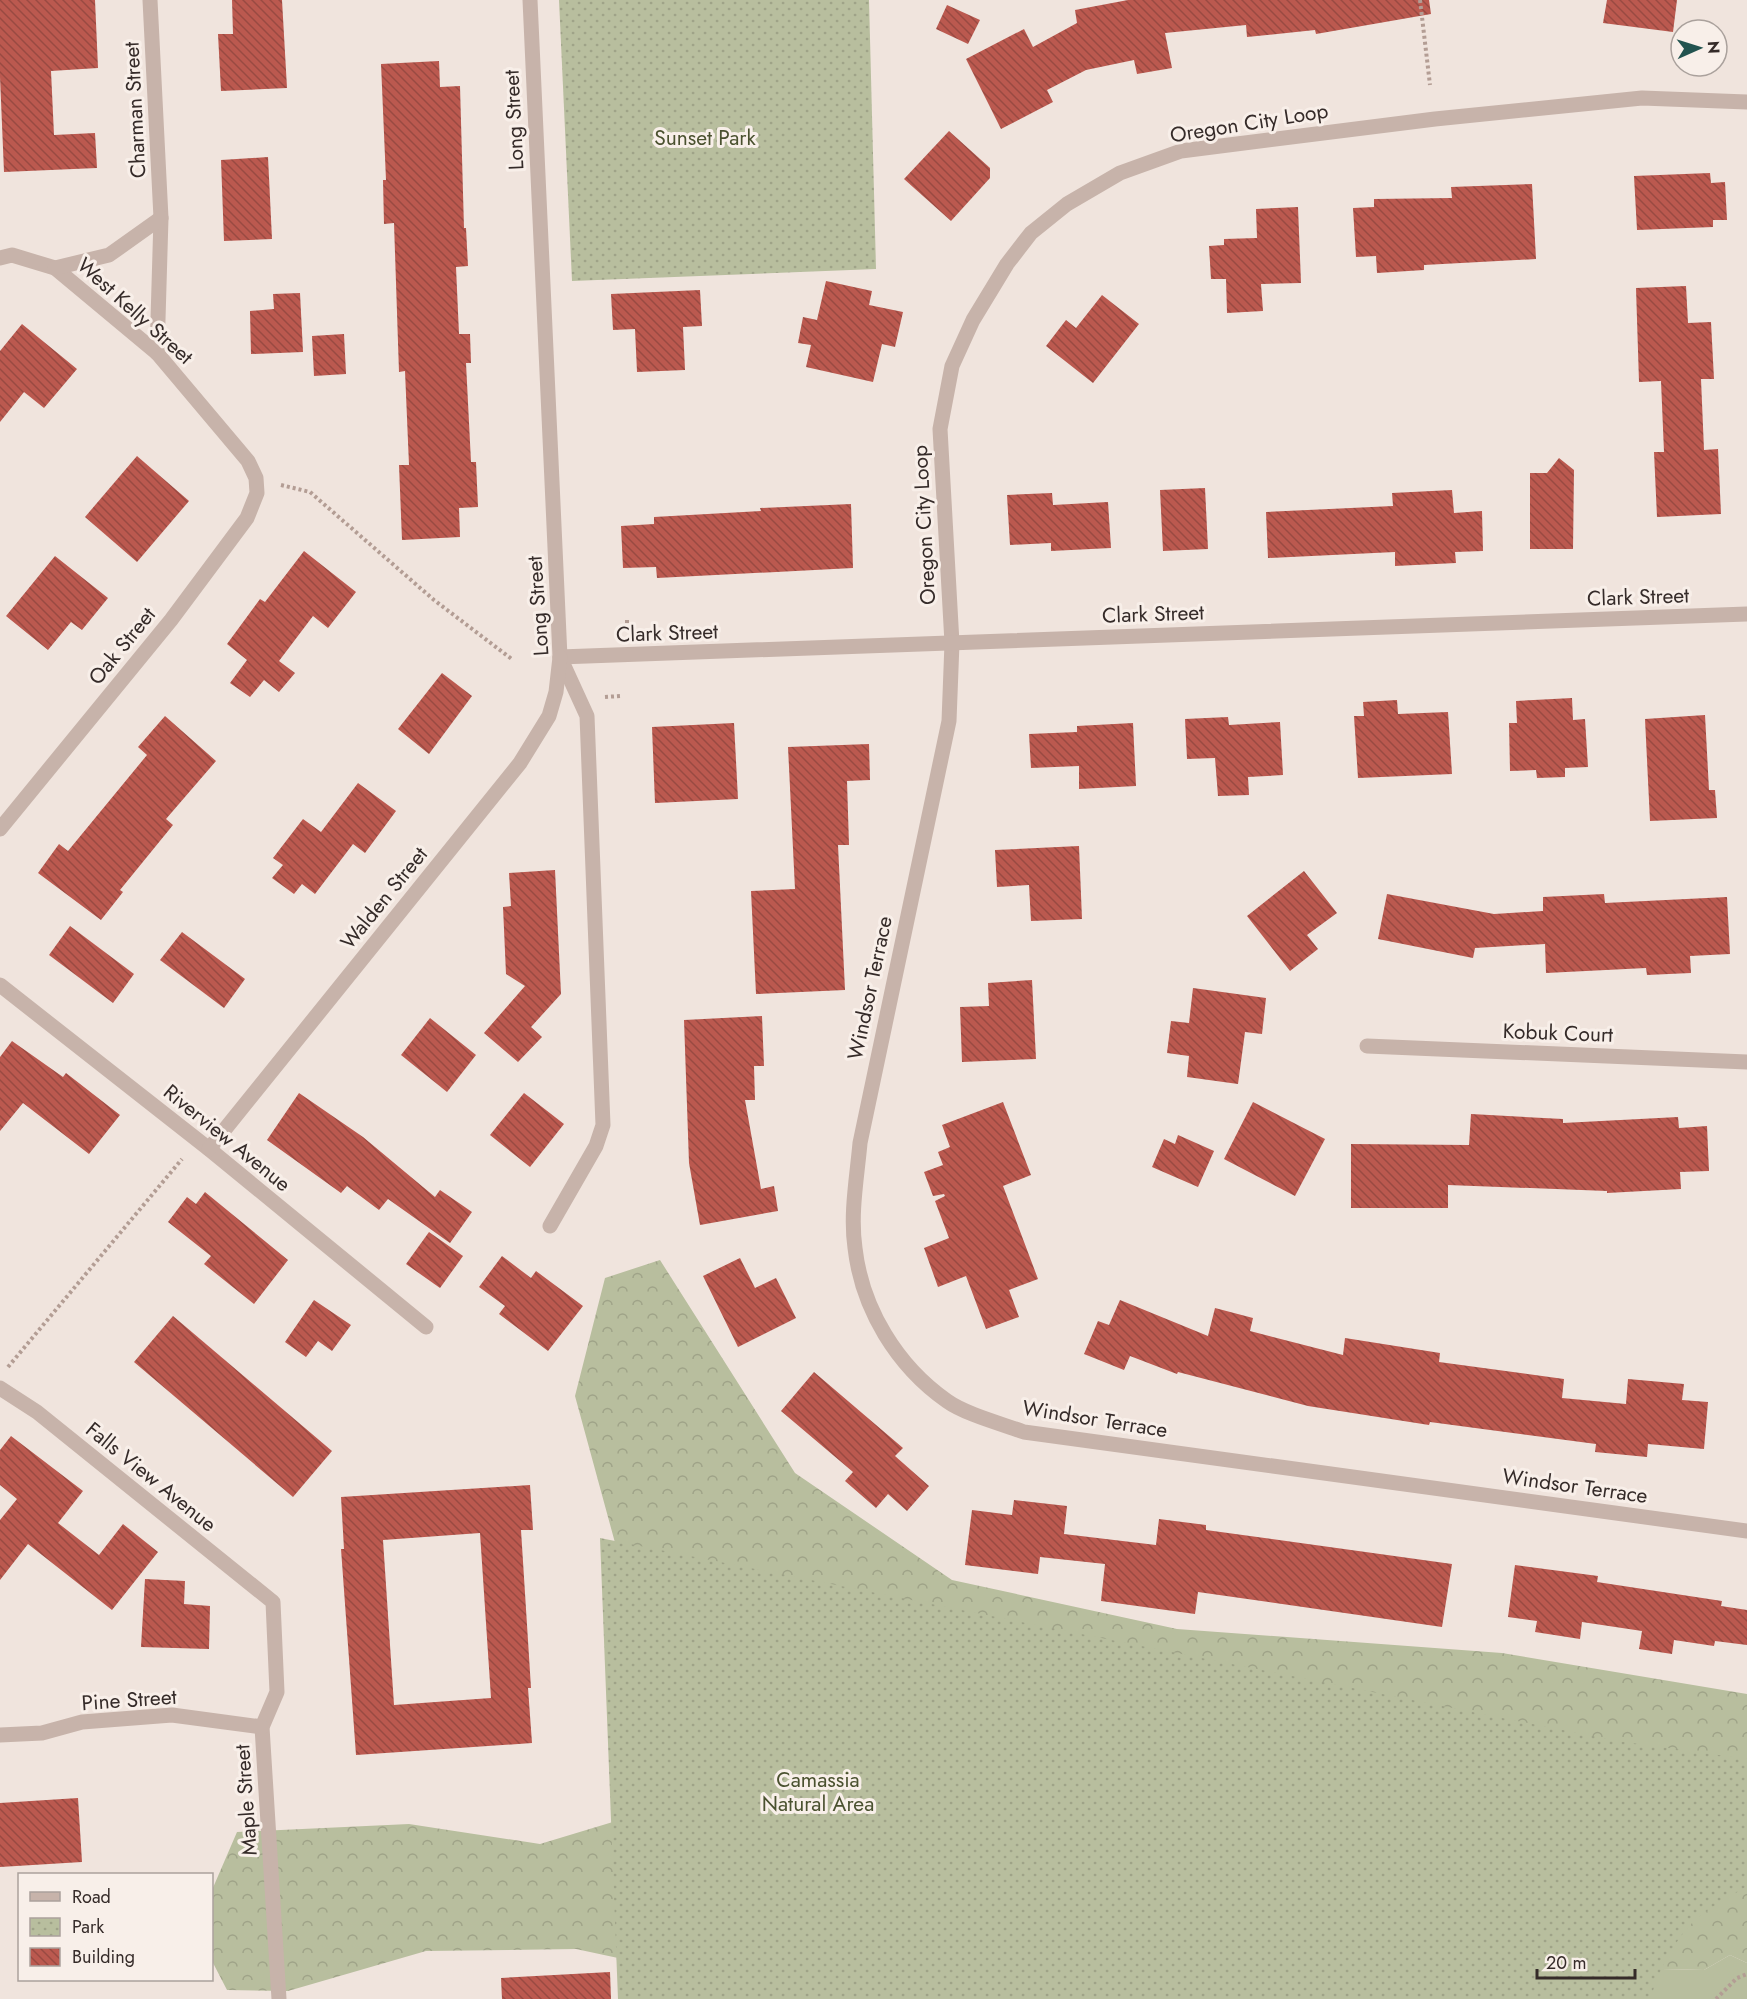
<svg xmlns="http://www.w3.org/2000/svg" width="1747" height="1999" font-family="Jost,sans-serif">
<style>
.grass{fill:#b8be9e}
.forest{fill:url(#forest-crowns)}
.park{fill:url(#park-dots)}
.building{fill:url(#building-back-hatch);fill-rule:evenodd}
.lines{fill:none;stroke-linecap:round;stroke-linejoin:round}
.path{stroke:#b39d94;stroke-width:4;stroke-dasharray:3 3;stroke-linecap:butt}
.minor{stroke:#c7b3aa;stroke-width:15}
.labels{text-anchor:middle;stroke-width:6;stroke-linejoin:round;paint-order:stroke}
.street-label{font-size:21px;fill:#352b29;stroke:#f8efe9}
.park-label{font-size:21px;fill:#4a512f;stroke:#f8efe9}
</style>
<defs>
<pattern id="forest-crowns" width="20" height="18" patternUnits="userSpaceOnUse" patternTransform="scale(1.5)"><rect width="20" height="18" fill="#b8be9e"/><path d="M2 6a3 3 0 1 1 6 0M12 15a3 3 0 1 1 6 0" fill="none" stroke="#9fa388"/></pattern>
<pattern id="park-dots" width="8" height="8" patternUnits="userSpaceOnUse" patternTransform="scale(1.5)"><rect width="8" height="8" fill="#b8be9e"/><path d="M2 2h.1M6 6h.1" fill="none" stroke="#9fa388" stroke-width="1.8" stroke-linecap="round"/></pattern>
<pattern id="building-back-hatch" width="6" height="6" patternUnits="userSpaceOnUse" patternTransform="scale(1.5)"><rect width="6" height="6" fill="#bb594f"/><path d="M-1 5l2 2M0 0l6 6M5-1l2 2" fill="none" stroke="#994a42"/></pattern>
</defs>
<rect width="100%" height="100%" fill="#f0e4dd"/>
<!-- grass -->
<polygon class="grass" points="1730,1955 1747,1963 1747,1999 1602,1999 1621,1968 1704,1970"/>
<!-- forest -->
<polygon class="forest" points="660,1260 795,1473 952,1580 1177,1629 1502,1653 1747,1694 1747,1963 1730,1955 1704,1970 1622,1968 625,1999 632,1961 576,1949 426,1951 288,1991 227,1990 212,1961 212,1890 237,1832 409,1824 540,1844 626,1818 626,1583 575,1396 605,1278"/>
<!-- park -->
<g class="park">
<polygon points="559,0 869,0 876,269 572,281"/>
<path d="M 600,1538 L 1618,1741 L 1747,1759 L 1747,1886 C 1732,1896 1714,1905 1700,1916 C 1679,1932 1656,1973 1651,1999 L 618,1999 Z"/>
</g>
<!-- building -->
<g class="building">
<polygon points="0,0 95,0 98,68 51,71 54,135 95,133 97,168 4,172 0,77"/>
<polygon points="232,0 282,0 287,88 221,91 218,34 233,34"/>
<polygon points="1128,0 1429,0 1431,14 1316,34 1315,30 1247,37 1246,25 1165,33 1172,68 1137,74 1134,60 1086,70 1047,90 1053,102 1001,129 966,59 1024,29 1033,47 1077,23 1075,10"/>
<polygon points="1607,0 1677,0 1673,32 1603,23"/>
<polygon points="947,5 980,20 968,44 936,29"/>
<polygon points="439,61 440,87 460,86 464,228 466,228 468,266 456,267 459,334 470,334 471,363 466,363 471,462 476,462 478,507 459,508 460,537 402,540 399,465 409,465 405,371 399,372 394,223 384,224 383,180 386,180 381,64"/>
<polygon points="949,131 990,168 990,178 951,221 904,179"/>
<polygon points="268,157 272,239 224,241 221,160"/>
<polygon points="1710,173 1711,183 1725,182 1727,220 1713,220 1713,227 1637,230 1634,176"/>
<polygon points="1532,184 1536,259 1424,265 1424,270 1377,273 1376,256 1356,257 1353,208 1374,207 1374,199 1452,198 1451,187"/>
<polygon points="1298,207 1301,283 1261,284 1263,311 1227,313 1226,279 1211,279 1209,246 1224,245 1224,239 1257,238 1256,209"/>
<polygon points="826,281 872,291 869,305 903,312 895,347 882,344 873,382 806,367 811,345 798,343 803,317 817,320"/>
<polygon points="1686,286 1688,323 1711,322 1714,379 1701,379 1704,450 1718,449 1721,514 1657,517 1654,452 1664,452 1661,381 1639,382 1636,288"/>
<polygon points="700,290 702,326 683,327 685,370 637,372 635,329 613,330 611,294"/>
<polygon points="300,293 303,352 251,354 250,311 274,309 273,294"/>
<polygon points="1102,295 1139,324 1093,383 1046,346 1066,320 1076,328"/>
<polygon points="22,324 77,369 44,408 24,392 0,422 0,351"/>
<polygon points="344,334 346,374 314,376 312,336"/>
<polygon points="137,456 189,501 137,562 85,517"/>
<polygon points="1559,458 1574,470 1573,549 1530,549 1530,473 1547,473"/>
<polygon points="1205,488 1208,549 1163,551 1160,490"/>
<polygon points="1452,490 1454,513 1482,511 1483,551 1455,552 1456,563 1395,566 1395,552 1268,558 1266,512 1393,506 1392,493"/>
<polygon points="1052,493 1053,505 1108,502 1111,548 1051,551 1051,543 1010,545 1007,495"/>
<polygon points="851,504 853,568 657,578 656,567 623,568 621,526 654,524 654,517 761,511 760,508"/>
<polygon points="304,551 356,592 328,628 313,616 279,661 295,673 279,692 264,680 250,697 230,683 247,660 227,644 260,599 265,602"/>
<polygon points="55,556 108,598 82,630 71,622 48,650 6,616"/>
<polygon points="442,673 472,696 429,754 398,729"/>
<polygon points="1572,698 1573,720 1585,719 1588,767 1565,768 1565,777 1537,778 1536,770 1510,771 1509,723 1517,723 1516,701"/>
<polygon points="1397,700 1398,714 1448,712 1452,774 1358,778 1354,716 1364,716 1363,702"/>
<polygon points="1705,715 1709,790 1715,790 1717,818 1650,821 1645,719"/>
<polygon points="165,716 216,761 166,819 173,825 120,890 123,892 101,920 38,873 59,844 68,851 147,755 138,747"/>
<polygon points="1228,717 1229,725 1280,722 1283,775 1248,777 1249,795 1218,796 1215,758 1187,759 1185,719"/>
<polygon points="734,723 738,799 655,803 652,727"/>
<polygon points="1133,723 1136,786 1079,789 1079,766 1031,768 1029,734 1077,732 1077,726"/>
<polygon points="869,744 870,780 847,781 849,845 838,845 845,990 756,994 751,891 795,889 788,747"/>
<polygon points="358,783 396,811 365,853 353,844 315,894 302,884 294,894 272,878 283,865 273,858 303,819 321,832"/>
<polygon points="1079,846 1082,919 1031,921 1029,885 997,887 995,850"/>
<polygon points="555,870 561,994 531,1027 542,1037 518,1062 484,1033 525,986 506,974 503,907 511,906 509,873"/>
<polygon points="1304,871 1337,913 1307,935 1318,949 1290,971 1247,916"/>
<polygon points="1387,894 1494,914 1543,911 1543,897 1604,894 1605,903 1727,897 1730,954 1690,956 1691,973 1647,975 1646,968 1546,973 1545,944 1475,948 1473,958 1378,939"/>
<polygon points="70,926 134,974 113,1003 49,955"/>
<polygon points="182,932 245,979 224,1008 160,960"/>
<polygon points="1032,980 1036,1059 962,1062 960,1007 989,1006 988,983"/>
<polygon points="1193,988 1266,998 1262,1034 1245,1032 1238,1084 1187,1077 1189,1056 1167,1053 1171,1021 1189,1023"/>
<polygon points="762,1016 764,1066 754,1066 755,1100 745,1100 761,1189 774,1186 778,1211 700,1225 689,1163 684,1020"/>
<polygon points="430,1018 476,1055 447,1092 401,1055"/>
<polygon points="12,1041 63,1077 66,1073 120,1115 89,1154 23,1103 0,1131 0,1057"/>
<polygon points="299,1093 363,1137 435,1197 440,1190 472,1212 450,1243 388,1199 379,1210 347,1186 341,1193 267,1140"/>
<polygon points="524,1093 564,1124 530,1167 490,1135"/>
<polygon points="1003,1102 1031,1175 1003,1186 1038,1279 1009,1290 1019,1317 986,1329 966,1276 938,1287 924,1248 949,1238 935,1201 945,1196 944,1194 933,1196 924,1172 943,1165 938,1152 950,1147 942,1125"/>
<polygon points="1253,1102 1325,1139 1295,1196 1224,1159"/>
<polygon points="1471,1114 1563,1119 1563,1123 1678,1117 1679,1128 1707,1126 1709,1171 1680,1172 1681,1189 1607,1193 1607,1191 1448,1185 1448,1208 1351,1208 1351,1144 1469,1145"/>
<polygon points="1178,1135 1214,1151 1198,1187 1152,1167 1164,1139 1175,1144"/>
<polygon points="205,1192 288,1260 254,1304 204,1264 211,1256 168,1222 187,1197 196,1204"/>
<polygon points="429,1232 463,1256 440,1288 406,1264"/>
<polygon points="502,1256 531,1278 536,1271 583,1306 548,1351 499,1314 505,1306 479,1287"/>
<polygon points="740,1258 755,1288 776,1278 796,1318 738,1347 703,1276"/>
<polygon points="314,1300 351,1325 332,1351 318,1341 306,1357 285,1342"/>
<polygon points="1120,1300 1208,1336 1215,1308 1253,1318 1250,1331 1343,1355 1345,1338 1440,1353 1439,1362 1564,1379 1562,1398 1626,1404 1628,1379 1684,1384 1682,1400 1708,1402 1704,1449 1648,1444 1647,1457 1595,1452 1596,1444 1430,1422 1429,1425 1308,1406 1178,1372 1177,1374 1130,1356 1124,1370 1084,1354 1098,1321 1109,1325"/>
<polygon points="173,1316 332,1451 293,1497 134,1362"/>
<polygon points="814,1372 903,1448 895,1456 929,1486 907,1511 888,1494 876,1508 845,1481 853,1472 781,1411"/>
<polygon points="11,1436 83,1491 58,1523 99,1555 123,1524 158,1552 112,1610 28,1544 0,1580 0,1520 17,1499 0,1485 0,1450"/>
<path d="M 530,1485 L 533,1530 L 521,1530 L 531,1688 L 528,1688 L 532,1743 L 356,1755 L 341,1549 L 344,1549 L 341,1497 ZM 480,1533 L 491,1698 L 394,1705 L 383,1540 Z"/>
<polygon points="1014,1500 1067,1506 1064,1534 1156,1545 1159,1519 1206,1525 1206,1530 1452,1564 1442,1627 1198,1592 1195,1614 1101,1601 1105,1564 1040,1557 1038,1574 965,1565 972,1510 1012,1515"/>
<polygon points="1515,1565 1598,1576 1597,1582 1722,1601 1721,1606 1747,1610 1747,1645 1715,1641 1714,1646 1674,1640 1672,1654 1639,1649 1642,1631 1582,1622 1580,1639 1535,1632 1537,1621 1508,1617"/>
<polygon points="145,1579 185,1581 184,1604 210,1606 209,1649 141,1647"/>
<polygon points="78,1798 82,1862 0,1867 0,1803"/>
<polygon points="610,1972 611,1999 502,1999 501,1978"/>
</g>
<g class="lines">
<!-- path -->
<g class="path">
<polyline points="1420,0 1430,85"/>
<polyline points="281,485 310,492 434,600 513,660"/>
<polyline points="627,620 627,631"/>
<polyline points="605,697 620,696"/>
<polyline points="8,1367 182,1159"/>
<polyline points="1716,1999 1737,1978 1747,1974"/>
</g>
<!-- minor -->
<g class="minor">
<polyline points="150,0 161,218 157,353"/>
<polyline points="530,0 560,657 587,716 603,1125 596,1146 550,1226"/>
<path d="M 1747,102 L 1642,98 L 1435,119 L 1181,151 L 1120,173 L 1067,204 L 1031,233 L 1007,264 L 973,320 L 952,366 L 940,429 L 952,643 L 949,721 L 860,1143 C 857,1177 850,1214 855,1248 C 862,1309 897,1366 947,1401 C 965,1414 1002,1424 1024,1432 L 1747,1531"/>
<polyline points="0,258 12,255 55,268 157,353 248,461 256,478 257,493 247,518 171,620 0,829"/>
<polyline points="55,268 109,255 161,218"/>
<polyline points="560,657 1747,614"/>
<polyline points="0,985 209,1149 426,1327"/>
<polyline points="1367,1046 1747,1062"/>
<polyline points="209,1149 520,763 549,716 556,692 560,657"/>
<polyline points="0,1388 37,1412 273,1602 277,1692 262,1727 279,1999"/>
<polyline points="0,1735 42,1733 82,1722 172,1715 262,1727"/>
</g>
</g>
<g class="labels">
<!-- street labels -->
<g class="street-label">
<text transform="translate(135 110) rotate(-93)" y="7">Charman Street</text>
<text transform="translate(514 120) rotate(-93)" y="7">Long Street</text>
<text transform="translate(1249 123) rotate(-9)" y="7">Oregon City Loop</text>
<text transform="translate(135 311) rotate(42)" y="7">West Kelly Street</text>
<text transform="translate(924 525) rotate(-93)" y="7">Oregon City Loop</text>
<text transform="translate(1638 597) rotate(-2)" y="7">Clark Street</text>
<text transform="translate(538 606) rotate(-94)" y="7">Long Street</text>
<text transform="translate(1153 614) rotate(-2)" y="7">Clark Street</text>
<text transform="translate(667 633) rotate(-2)" y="7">Clark Street</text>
<text transform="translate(122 646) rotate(-51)" y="7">Oak Street</text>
<text transform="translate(384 898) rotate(-51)" y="7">Walden Street</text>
<text transform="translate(870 988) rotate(-78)" y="7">Windsor Terrace</text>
<text transform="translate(1558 1033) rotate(2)" y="7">Kobuk Court</text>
<text transform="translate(227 1138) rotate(39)" y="7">Riverview Avenue</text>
<text transform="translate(1095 1419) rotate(9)" y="7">Windsor Terrace</text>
<text transform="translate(151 1477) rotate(39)" y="7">Falls View Avenue</text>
<text transform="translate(1575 1486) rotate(8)" y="7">Windsor Terrace</text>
<text transform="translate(129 1700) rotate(-4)" y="7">Pine Street</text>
<text transform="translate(246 1800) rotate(-94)" y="7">Maple Street</text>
</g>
<!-- park labels -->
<g class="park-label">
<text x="705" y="145">Sunset Park</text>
<text x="818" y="1787">Camassia<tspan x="818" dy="24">Natural Area</tspan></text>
</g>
</g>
<!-- legend -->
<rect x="18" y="1873" width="195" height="108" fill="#f8efe9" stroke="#aaa19c" stroke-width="1.5"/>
<rect x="30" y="1892" width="30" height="9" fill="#c7b3aa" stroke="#aaa19c" stroke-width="1.5"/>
<text x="72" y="1903" font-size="18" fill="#352b29">Road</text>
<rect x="30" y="1918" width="30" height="18" fill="url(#park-dots)" stroke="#aaa19c" stroke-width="1.5"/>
<text x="72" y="1933" font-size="18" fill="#352b29">Park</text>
<rect x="30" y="1948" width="30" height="18" fill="url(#building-back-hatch)" stroke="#aaa19c" stroke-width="1.5"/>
<text x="72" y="1963" font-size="18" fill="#352b29">Building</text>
<!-- north arrow -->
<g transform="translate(1699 48) rotate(87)"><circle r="28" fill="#f8efe9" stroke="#aaa19c" stroke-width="1.5"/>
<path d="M0-4.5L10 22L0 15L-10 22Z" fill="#22534f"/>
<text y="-9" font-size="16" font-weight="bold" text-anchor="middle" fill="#352b29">N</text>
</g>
<!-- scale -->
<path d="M1537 1969v9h98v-9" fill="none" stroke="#352b29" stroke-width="3"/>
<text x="1546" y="1969" font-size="18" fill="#352b29" stroke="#f8efe9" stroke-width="4.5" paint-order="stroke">20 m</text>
</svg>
